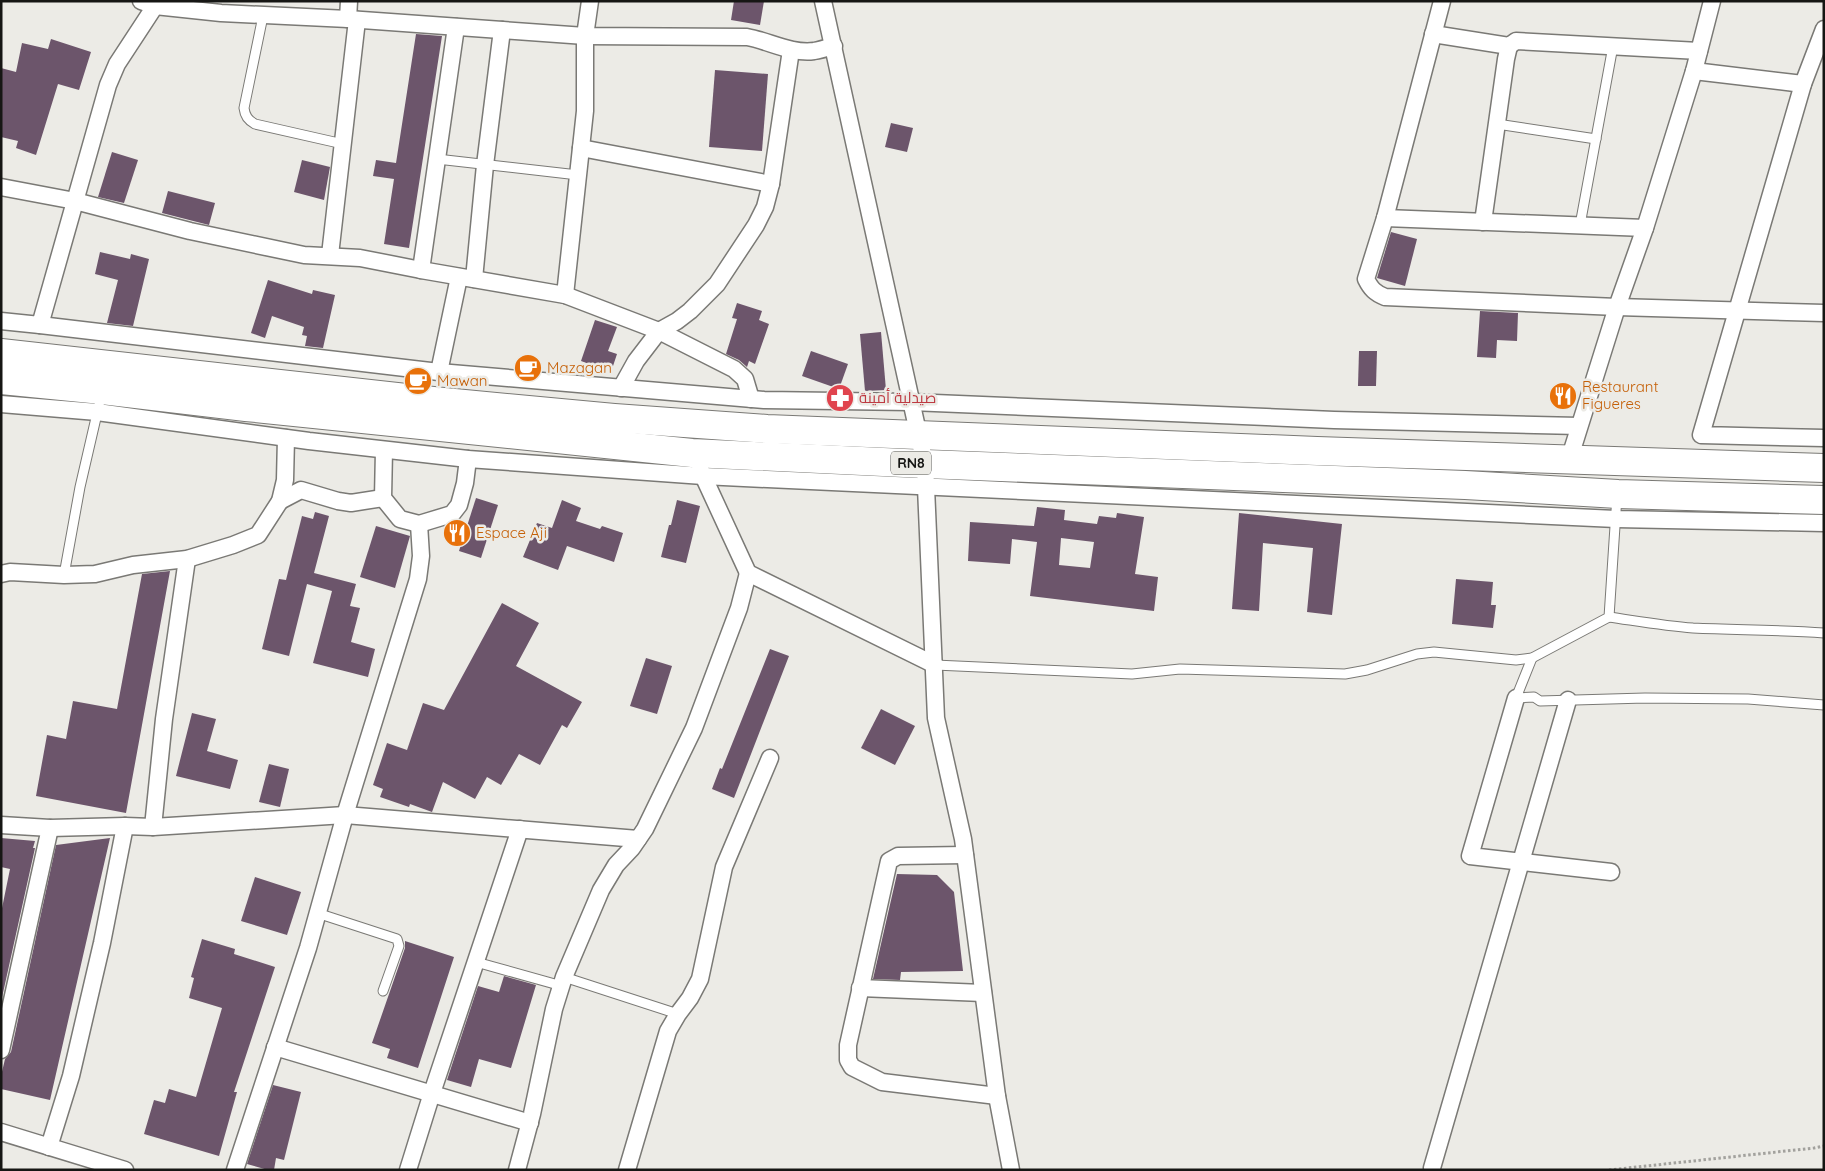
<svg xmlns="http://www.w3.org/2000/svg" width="1825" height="1171" font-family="Quicksand,Cairo,sans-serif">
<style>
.building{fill:#6c556b;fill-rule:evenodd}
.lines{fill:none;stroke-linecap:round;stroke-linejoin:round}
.lane-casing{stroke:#7a7975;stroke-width:11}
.street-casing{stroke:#7a7975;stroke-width:19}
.highway-casing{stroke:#7a7975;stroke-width:30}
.path{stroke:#a2a19d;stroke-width:3;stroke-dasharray:2.5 2.5;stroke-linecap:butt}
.lane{stroke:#fff;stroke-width:9}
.street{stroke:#fff;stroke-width:16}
.highway{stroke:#fff;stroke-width:28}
.labels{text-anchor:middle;stroke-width:5;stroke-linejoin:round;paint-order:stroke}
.shield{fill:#ecebe6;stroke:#565653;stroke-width:1}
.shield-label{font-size:14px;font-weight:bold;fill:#161614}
.food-label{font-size:15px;fill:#c56008;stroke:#ecebe6;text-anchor:start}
.health-label{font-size:15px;fill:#be3a42;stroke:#ecebe6;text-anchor:start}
</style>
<rect width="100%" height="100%" fill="#ecebe6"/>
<!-- building -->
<g class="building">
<polygon points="734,1 764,1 760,25 731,20"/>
<polygon points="416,34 442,36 409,248 384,244 394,179 373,176 376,160 396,163"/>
<polygon points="51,39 91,52 79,90 58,84 36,155 16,148 18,141 1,137 1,68 16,72 22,43 48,49"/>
<polygon points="715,70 768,74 762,151 709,147"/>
<polygon points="891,123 913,128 907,152 885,147"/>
<polygon points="112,152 138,160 124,203 98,197"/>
<polygon points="302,160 330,167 324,200 294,192"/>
<polygon points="168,191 215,203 209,225 162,213"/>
<polygon points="1391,232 1417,239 1405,286 1377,278"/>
<polygon points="100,252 130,259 131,254 149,259 133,326 107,323 118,280 95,274"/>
<polygon points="268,280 312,294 313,290 335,295 323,348 305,346 307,336 302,335 304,327 272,316 265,338 251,333"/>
<polygon points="737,303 762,311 759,320 769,324 755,364 749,361 747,367 739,360 726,354 737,319 732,318"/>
<polygon points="1480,311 1518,313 1517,341 1497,340 1496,358 1477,357"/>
<polygon points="595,320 617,327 608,351 617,354 611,372 581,361"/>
<polygon points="881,332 886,390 865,391 860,334"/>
<polygon points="811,351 848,364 839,389 802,376"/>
<polygon points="1359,351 1377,351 1376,386 1358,386"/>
<polygon points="476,498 498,505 481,558 459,551"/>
<polygon points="562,500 581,508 576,521 600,529 602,526 623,533 614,562 567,546 558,570 523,557 537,523 552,528"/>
<polygon points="677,500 700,506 686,563 661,557 669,525 671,525"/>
<path d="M 1037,507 L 1065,510 L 1064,520 L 1097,524 L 1099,516 L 1116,518 L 1117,513 L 1144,517 L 1135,574 L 1158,577 L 1154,611 L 1030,596 L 1037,542 L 1012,539 L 1010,564 L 968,561 L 970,522 L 1034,526 ZM 1061,538 L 1094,542 L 1090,568 L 1059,565 Z"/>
<polygon points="315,512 329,516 314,573 356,584 350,606 360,608 351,642 375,649 368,677 313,663 332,591 307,584 289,656 262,649 279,579 286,580 302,516 313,519"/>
<polygon points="1239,513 1342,524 1332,615 1307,612 1313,548 1263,543 1259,611 1232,609"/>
<polygon points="376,526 410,536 395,588 360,577"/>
<polygon points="170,571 126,813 36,796 47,735 66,739 73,701 117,709 142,574"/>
<polygon points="1456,579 1493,582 1491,605 1496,605 1493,628 1452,624"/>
<polygon points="502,603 539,623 516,666 582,702 567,728 562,725 540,765 519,754 501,785 487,777 475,799 443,782 432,812 410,804 409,807 380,797 383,789 373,785 387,743 407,750 423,703 444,710"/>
<polygon points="770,649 789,656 734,798 712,789 720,768 722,769"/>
<polygon points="646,658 672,666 657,714 630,706"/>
<polygon points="881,709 915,726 895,765 861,748"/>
<polygon points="192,713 216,719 207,751 238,760 230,789 176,776"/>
<polygon points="269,764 289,769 280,807 259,802"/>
<polygon points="1,838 35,841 33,848 35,848 1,1002 1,913 10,869 1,867"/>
<polygon points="110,838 50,1100 1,1089 1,1076 5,1059 11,1052 56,845"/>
<polygon points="897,874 937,875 954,892 963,971 901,972 900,980 873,979"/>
<polygon points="255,877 301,892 287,935 241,921"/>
<polygon points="202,939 235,949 234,954 275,967 234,1092 237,1092 219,1156 144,1134 154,1100 165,1103 169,1089 196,1097 222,1008 189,998 194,978 191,977"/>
<polygon points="405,941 454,957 418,1068 387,1058 390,1049 372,1043 405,948"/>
<polygon points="504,976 536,985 511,1068 479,1059 471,1087 447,1080 478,986 499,992"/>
<polygon points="273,1085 301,1092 284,1160 276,1158 274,1170 268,1170 247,1164"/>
</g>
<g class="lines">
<defs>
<g id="lane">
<path d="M 263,16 L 244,108 C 245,116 248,120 255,124 L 343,144"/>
<polyline points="1497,124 1596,139"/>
<polyline points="437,159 578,175"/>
<polyline points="1580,225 1613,46"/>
<polyline points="64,575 80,487 102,392"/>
<path d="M 1609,617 C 1637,621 1665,626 1693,628 C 1737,630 1780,630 1824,633"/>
<polyline points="1532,658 1516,698 1534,697 1540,701 1645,698 1748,699 1824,705"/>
<polyline points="935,665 1132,674 1180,669 1345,674 1367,670 1417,654 1434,652 1516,660 1532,658 1609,617 1617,496"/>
<polyline points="317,913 397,939 399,946 383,991"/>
<polyline points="476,962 562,986"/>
<polyline points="564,977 678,1014"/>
</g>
<g id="street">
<path d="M 141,1 L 155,6 L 221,13 L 348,19 L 585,36 L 747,37 C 769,41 791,54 814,51 C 820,50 827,48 834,46"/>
<polyline points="823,1 925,464 936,718 963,839 997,1096 1011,1170"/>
<path d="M 1442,1 L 1385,218 L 1366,279 C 1371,289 1375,293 1385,297 L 1617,307 L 1824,313"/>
<polyline points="348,19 349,1"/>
<polyline points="1824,29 1803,84 1701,435 1824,438"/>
<polyline points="1433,34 1509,46 1516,41 1699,51"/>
<polyline points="1694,71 1803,84"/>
<polyline points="581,148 771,184"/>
<polyline points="1,187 75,201 190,231 304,255 360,258 421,270 565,295 659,331 734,369 745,379 751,399"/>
<polyline points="1385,218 1645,228"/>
<polyline points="1483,222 1506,59 1509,46"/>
<polyline points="330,255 357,20"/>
<polyline points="421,270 456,27"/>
<polyline points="474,279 485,165 502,30"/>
<polyline points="565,295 585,111 585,36 590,1"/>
<polyline points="1,321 40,325 108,85 117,64 155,6"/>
<polyline points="40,325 439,372 764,400 911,402 1334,420 1579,426"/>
<polyline points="439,372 459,277"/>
<polyline points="621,388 636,361 659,331 677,321 690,311 717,284 756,225 765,207 771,184 791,50"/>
<polyline points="1,404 97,412 309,441 468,459 703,476 1616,519 1824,523"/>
<polyline points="384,450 383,498 400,519 419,524 452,514 459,505 465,483 468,459"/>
<polyline points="1569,460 1617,307 1645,228 1694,71 1712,1"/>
<polyline points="700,469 748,573 935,665"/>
<polyline points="280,501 301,490 338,501 351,503 383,498"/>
<polyline points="1,574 10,572 64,575 95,574 133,565 187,559 233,545 258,535 280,501 285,480 286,438"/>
<polyline points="1516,698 1470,856 1611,872"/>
<polyline points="1,825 50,828 125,826 153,827 345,815 638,839"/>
<polyline points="153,827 164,719 187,559"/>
<polyline points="965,855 898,856 889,861 848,1045 848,1060 852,1067 882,1082 997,1096"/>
<polyline points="860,988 983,993"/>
<polyline points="275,1047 530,1123"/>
<polyline points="1,1050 50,828"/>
<polyline points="1,1132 125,1170"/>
<polyline points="49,1147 71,1076 102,943 125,826"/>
<polyline points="1432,1168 1568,700"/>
<polyline points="235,1170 308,948 345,815 418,579 421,556 419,524"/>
<polyline points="408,1170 432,1093 520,829"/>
<polyline points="517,1170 532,1114 554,1009 564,977 601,890 616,865 632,848 645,829 694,728 739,608 748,573"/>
<polyline points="627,1170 668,1031 678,1014 690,998 700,979 724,867 770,758"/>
</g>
<g id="highway">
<polyline points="1,353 433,401 614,418 767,429 1317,451 1824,468"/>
<polyline points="1,380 102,390 246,407 692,453 925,464 1465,485 1618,494 1824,500"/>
</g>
</defs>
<!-- lane casing -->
<use href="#lane" class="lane-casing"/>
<!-- street casing -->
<use href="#street" class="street-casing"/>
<!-- highway casing -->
<use href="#highway" class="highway-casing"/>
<!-- path -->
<polyline class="path" points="1609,1170 1814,1148 1824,1146"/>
<!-- lane -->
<use href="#lane" class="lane"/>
<!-- street -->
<use href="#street" class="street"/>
<!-- highway -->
<use href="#highway" class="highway"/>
</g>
<!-- icons -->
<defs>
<symbol id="cafe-disc" viewBox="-11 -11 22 22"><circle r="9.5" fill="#e8710a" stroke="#ecebe6"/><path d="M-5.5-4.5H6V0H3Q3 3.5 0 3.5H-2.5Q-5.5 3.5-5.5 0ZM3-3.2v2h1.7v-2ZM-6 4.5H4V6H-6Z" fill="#fff"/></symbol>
<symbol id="restaurant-disc" viewBox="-11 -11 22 22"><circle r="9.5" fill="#e8710a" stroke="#ecebe6"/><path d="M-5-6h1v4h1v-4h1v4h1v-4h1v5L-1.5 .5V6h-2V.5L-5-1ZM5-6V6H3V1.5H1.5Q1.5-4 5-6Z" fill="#fff"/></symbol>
<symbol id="pharmacy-disc" viewBox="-11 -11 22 22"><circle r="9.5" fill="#e0444e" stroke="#ecebe6"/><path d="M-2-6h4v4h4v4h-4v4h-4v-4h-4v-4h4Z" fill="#fff"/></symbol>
</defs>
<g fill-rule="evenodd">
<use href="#cafe-disc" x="512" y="352" width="32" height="32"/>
<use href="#cafe-disc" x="402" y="365" width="32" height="32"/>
<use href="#restaurant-disc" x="1547" y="380" width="32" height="32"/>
<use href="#pharmacy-disc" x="824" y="382" width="32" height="32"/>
<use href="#restaurant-disc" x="441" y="517" width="32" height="32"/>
</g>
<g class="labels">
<!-- shield labels -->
<rect class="shield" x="891" y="451.5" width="40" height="23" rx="4"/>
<g class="shield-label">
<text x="911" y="468">RN8</text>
</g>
<!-- food labels -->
<g class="food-label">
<text x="547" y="373">Mazagan</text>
<text x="437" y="386">Mawan</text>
<text x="1582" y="392">Restaurant<tspan x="1582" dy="17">Figueres</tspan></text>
<text x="476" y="538">Espace Aji</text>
</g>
<!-- health labels -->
<g class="health-label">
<text x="859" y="403">صيدلية أمينة</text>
</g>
</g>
<!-- border -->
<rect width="1825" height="1171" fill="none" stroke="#161614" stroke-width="5"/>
</svg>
